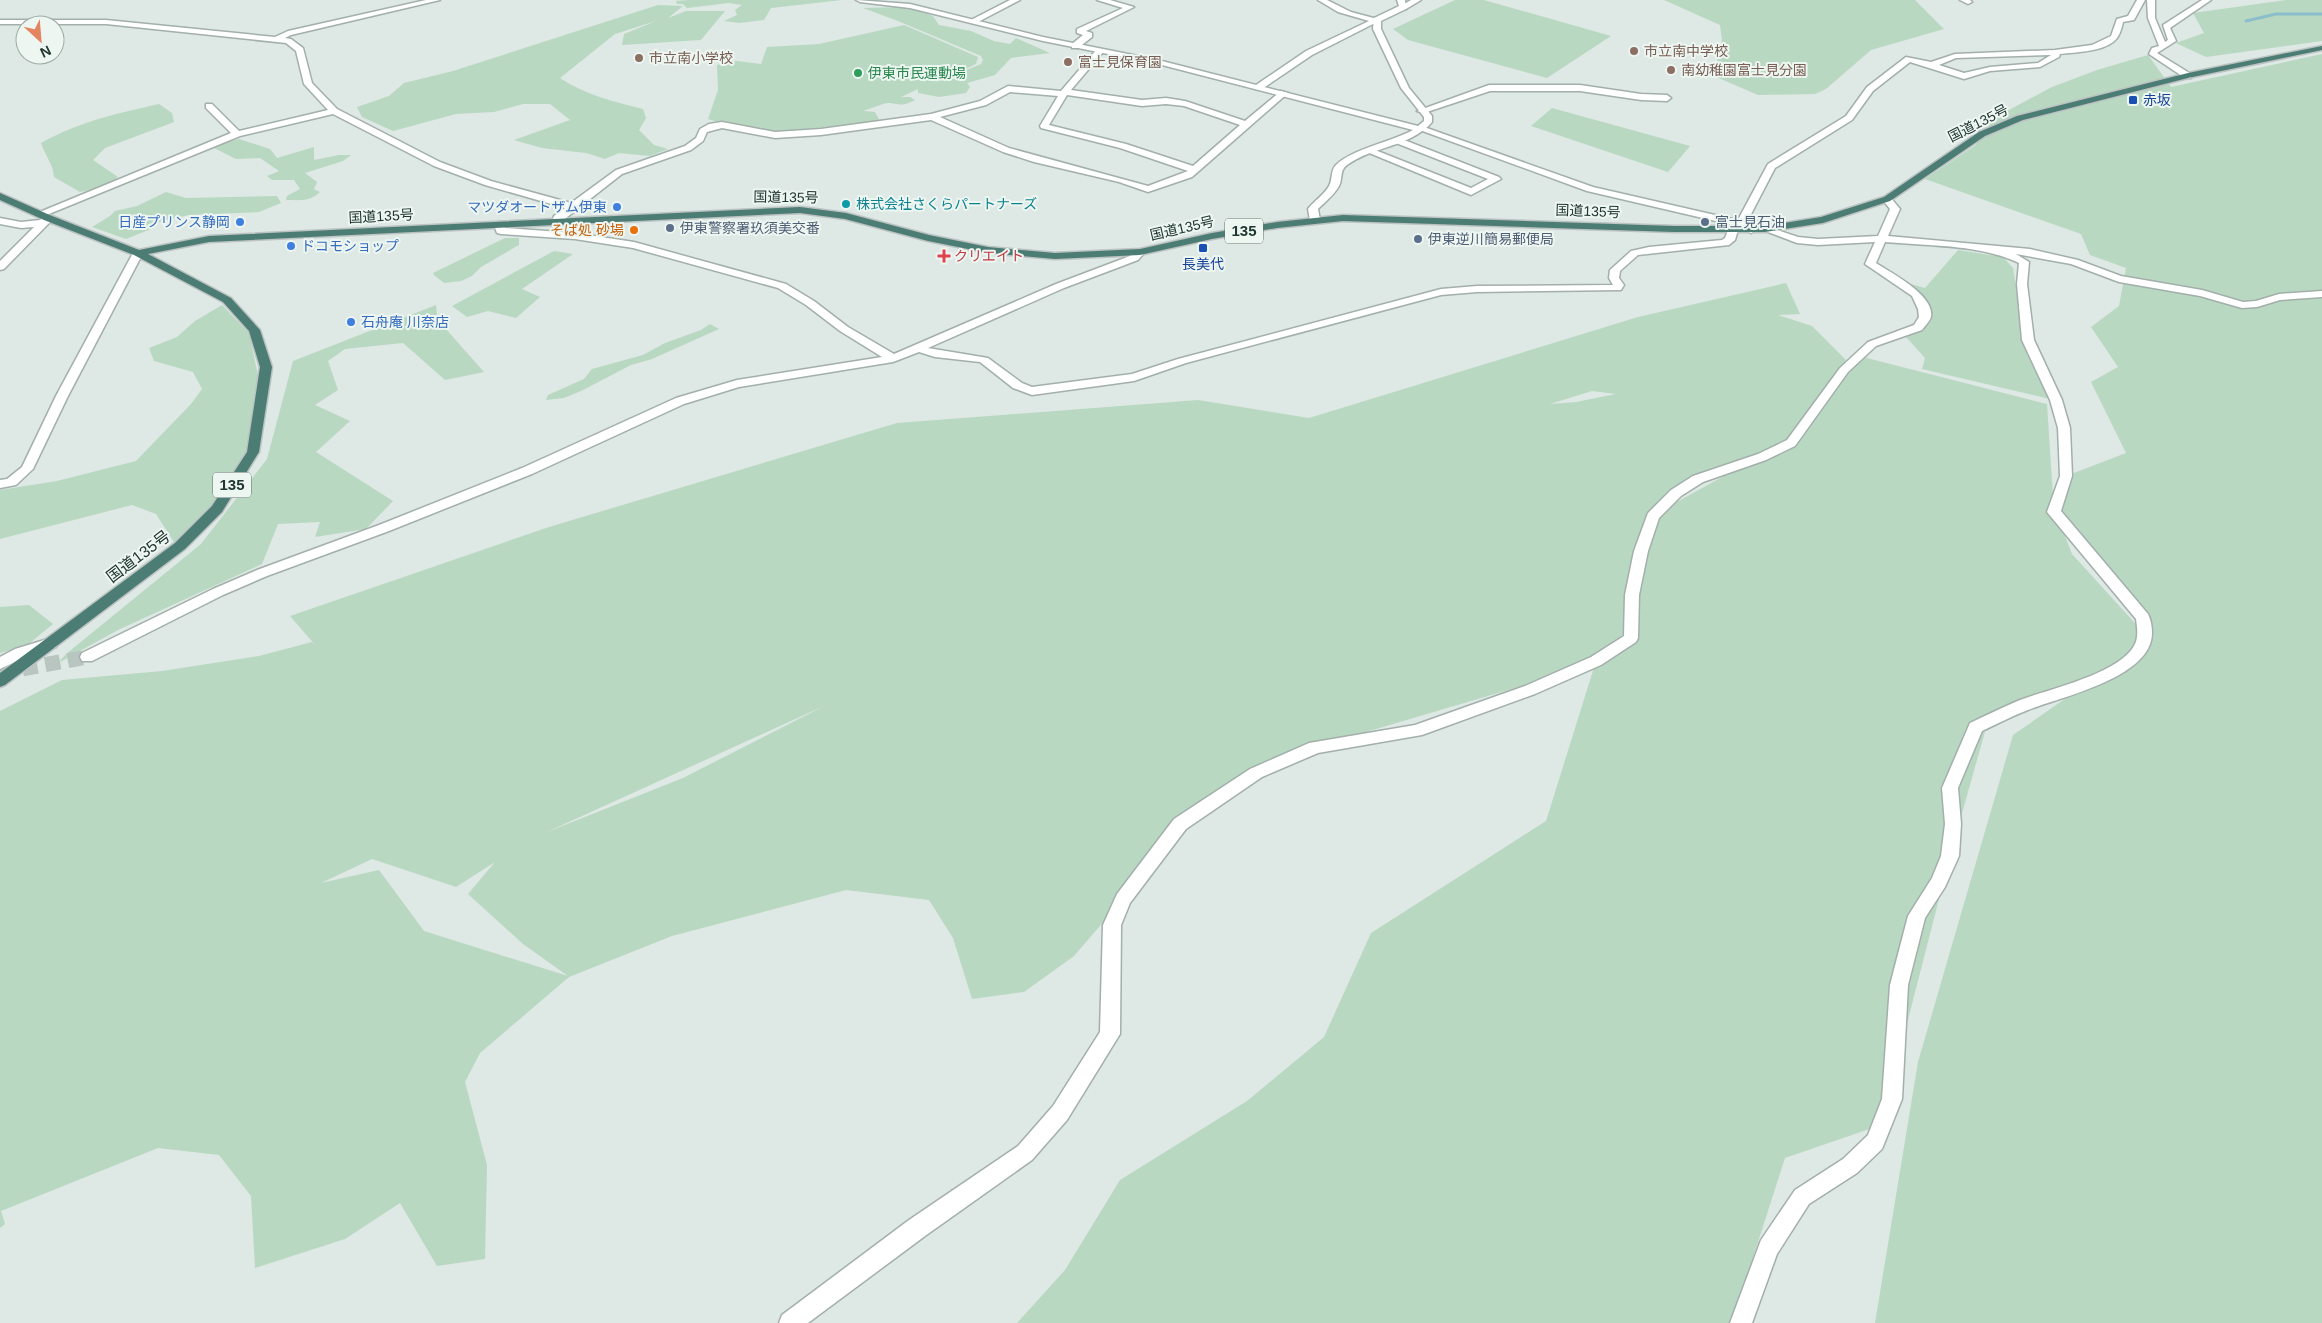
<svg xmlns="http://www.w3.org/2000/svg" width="2322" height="1323" font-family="Arial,'Noto Sans JP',sans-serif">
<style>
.green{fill:#b9d8c2;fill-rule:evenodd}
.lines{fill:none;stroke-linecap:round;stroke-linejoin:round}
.stream{stroke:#8abeca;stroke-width:3}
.minor-tunnel{stroke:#b8c5c0;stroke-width:15;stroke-dasharray:15 8;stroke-linecap:butt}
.minor-casing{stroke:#a2afab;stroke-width:3}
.tertiary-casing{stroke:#a2afab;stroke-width:3}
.trunk-casing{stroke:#bcc3c2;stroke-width:3}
.minor{fill:#fff;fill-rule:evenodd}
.tertiary{fill:#fff;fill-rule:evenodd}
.trunk{fill:#4c7d74;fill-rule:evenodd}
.education-dot{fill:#8d6e63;stroke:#eef6f2;stroke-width:2}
.leisure-dot{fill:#2e9e5b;stroke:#eef6f2;stroke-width:2}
.transit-dot{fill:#1a4fb4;stroke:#eef6f2;stroke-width:2}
.culture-dot{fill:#0f9aa8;stroke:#eef6f2;stroke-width:2}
.shop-dot{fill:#3f7fe0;stroke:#eef6f2;stroke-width:2}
.service-dot{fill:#5c6f8a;stroke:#eef6f2;stroke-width:2}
.food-dot{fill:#e8710a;stroke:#eef6f2;stroke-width:2}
.health-dot{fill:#e0444e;stroke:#eef6f2;stroke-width:2}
.labels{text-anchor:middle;stroke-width:4;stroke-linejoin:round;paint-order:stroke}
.far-education-label{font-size:14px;fill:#785e54;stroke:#eef6f2;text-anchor:start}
.far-leisure-label{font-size:14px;fill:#27864d;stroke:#eef6f2;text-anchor:start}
.far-transit-label{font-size:14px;fill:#164399;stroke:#eef6f2;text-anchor:start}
.far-street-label{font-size:14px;fill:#213732;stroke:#eef6f2}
.far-culture-label{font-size:14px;fill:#0d838f;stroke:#eef6f2;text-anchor:start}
.far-shop-label{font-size:14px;fill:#366cbe;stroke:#eef6f2;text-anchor:end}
.far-service-label{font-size:14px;fill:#4e5e75;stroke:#eef6f2;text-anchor:start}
.far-food-label{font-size:14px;fill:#c56008;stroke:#eef6f2;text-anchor:end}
.far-health-label{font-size:14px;fill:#be3a42;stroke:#eef6f2;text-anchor:start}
.shield{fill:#eef6f2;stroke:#5e706c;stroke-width:1}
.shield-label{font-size:15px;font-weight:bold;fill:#213732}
.street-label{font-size:16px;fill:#213732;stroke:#eef6f2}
</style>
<rect width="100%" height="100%" fill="#dee8e4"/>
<!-- green -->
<g class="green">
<polygon points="689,0 842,0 771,8 764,20 739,23 724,21 737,15 735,10 742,5 729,3 687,8 683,4 677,4 676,1"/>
<polygon points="1455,0 1484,0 1611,36 1547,78 1408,40 1393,29"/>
<polygon points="1664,0 1915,0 1944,29 1871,50 1826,89 1815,94 1758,95 1714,76 1722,40 1720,25"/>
<polygon points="2286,0 2322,0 2322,41 2206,57 2176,43 2204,33 2193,13"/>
<path d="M 658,5 L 683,6 L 668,18 L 686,11 L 725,11 L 701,40 L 622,45 L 624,34 L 656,21 L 615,34 L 560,78 C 586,95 614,102 643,109 L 646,118 L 639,130 L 654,145 L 668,149 L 650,156 L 619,153 L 605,159 L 586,153 L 542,148 L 514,140 L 570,120 L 550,104 L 523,104 L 494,112 L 456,114 L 393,131 L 362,117 L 357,107 L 389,96 L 404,83 L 453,71 Z"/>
<path d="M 909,7 L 933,16 L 939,25 L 971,31 L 994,41 L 1010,44 L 1016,38 L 1050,53 L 1011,58 L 995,75 L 967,83 L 970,87 L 966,93 L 939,97 L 918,93 L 918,89 L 901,97 L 910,97 L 915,100 C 896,110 896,100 883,104 C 876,106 870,109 863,111 L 875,112 L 882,125 L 802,134 L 747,131 L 708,119 L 718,90 L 717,65 L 737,61 L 761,64 L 767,47 L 819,44 L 904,25 L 978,57 L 976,64 L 930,85 L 981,64 L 983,60 L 981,56 L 898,21 L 863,8 Z"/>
<path d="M 2322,54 L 2322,1323 L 1875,1323 L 1918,1062 L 2013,735 L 2092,680 L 1988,721 L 1950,856 L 1881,1125 L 1785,1158 L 1732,1323 L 1017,1323 L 1065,1270 L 1120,1180 L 1247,1101 L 1324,1037 L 1371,933 L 1546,821 L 1596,661 L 1576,670 L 1315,747 L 1211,803 L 1156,856 L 1123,899 L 1074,956 L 1024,992 L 972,999 L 953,938 L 929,900 L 846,890 L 672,936 L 569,977 L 480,1053 L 465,1082 L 487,1165 L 485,1259 L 437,1266 L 400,1203 L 345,1239 L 255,1268 L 251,1196 L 219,1155 L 158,1148 L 1,1211 L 5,1224 L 0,1228 L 0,711 L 62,680 L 162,671 L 259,656 L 312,642 L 316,646 L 290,616 L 549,527 L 897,423 L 1198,400 L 1309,418 L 1638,317 L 1786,283 L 1800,314 L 1778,315 L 1812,326 L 1846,360 L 1814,401 L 1859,356 L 2047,404 L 2054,511 L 2066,476 L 2126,453 L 2091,382 L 2118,367 L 2091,327 L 2119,306 L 2126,268 L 2090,255 L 2081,234 L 1925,179 L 1976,145 L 1994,118 L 2052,87 L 2097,70 L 2148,55 L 2171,87 ZM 1592,391 L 1616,394 L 1576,402 L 1550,404 ZM 1758,455 L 1753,460 L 1657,513 L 1670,500 L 1711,468 ZM 2061,526 L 2148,625 L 2143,632 L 2072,554 ZM 824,706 L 683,778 L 547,832 ZM 372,859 L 456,887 L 495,862 L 468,894 L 523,944 L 568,976 L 424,931 L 379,870 L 321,883 Z"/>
<path d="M 159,104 L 172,113 L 174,122 L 105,148 L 93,160 L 118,177 L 108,186 L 80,192 L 54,177 C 53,163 45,156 41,143 C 81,121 115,114 159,104 Z"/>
<polygon points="1552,108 1690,146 1668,172 1531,126"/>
<path d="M 239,139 L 270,149 L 277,158 L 314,147 L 314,160 L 339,155 L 351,155 L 343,161 L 305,173 L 317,182 L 314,189 L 320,192 C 310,202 299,200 286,200 L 287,196 L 300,189 L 294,180 L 272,180 L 267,176 L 279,171 L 260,158 L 236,159 L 212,147 Z"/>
<polygon points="166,192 186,198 277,196 281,203 259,212 189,215 161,221 151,229 126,239 92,227 110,216 115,211 137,206"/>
<polygon points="505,238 519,238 519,245 481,267 472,276 461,281 444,283 434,275 433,273"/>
<polygon points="1958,250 2003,257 2013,268 2027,354 2050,399 1922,369 1925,358 1906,337 1920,325 1916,295 1904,282 1925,288"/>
<polygon points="554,251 573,254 522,289 540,297 516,318 488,311 467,317 452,306"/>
<polygon points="222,305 249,333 262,394 255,441 197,529 174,542 156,514 132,505 0,539 0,490 57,481 136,461 191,404 202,389 193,372 154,361 149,348 177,337 195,321"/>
<polygon points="436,305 438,324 445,328 484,372 445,380 403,343 345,349 328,361 338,390 315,405 350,421 316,452 393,501 366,529 315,537 320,522 278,524 262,564 118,630 58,663 66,654 201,544 267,459 293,361"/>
<polygon points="710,324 719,329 652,359 631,365 581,391 564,398 546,400 548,395 584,379 592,369 643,355 665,343 701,330"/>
<polygon points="29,605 53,624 26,646 0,653 0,607"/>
</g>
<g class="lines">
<!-- stream -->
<polyline class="stream" points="2246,21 2276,14 2322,14"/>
<!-- minor-tunnel -->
<polyline class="minor-tunnel" points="0,673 87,657"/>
<defs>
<g id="minor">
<path d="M 426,0 L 440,0 L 291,35 L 285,38 L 291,39 L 303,48 L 312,83 L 337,109 L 440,162 L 491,181 L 571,203 L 616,170 L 685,146 L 696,138 L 700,129 L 709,124 L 722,122 L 775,132 L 821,129 L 931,114 L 980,101 L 1008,86 L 1061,91 L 1097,49 L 1100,49 L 1104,51 L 1071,90 L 1142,100 L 1166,98 L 1185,101 L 1245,121 L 1281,91 L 1288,93 L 1192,177 L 1148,192 L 1119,182 L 1034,162 L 1003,152 L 931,120 L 821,135 L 775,138 L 722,128 L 707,132 L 703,141 L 691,150 L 622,174 L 557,225 L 552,222 L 554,216 L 565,208 L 485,185 L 434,166 L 333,114 L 240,136 L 44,216 L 40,217 L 35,214 L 231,133 L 206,108 L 206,104 L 212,104 L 239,131 L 328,110 L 304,84 L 296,51 L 286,43 L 106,24 L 0,24 L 0,20 L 106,20 L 275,37 L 288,31 ZM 1010,92 L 1058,96 L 1040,126 L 1041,128 L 1120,148 L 1188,171 L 1148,186 L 1009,148 L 940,117 L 986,105 ZM 1067,95 L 1142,106 L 1166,104 L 1184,106 L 1240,125 L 1193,166 L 1126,144 L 1049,125 Z"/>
<polygon points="1010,0 1020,0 976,23 969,21"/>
<polygon points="1097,0 1110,0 1134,7 1086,31 1092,33 1092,37 1078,48 1072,48 1072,44 1083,35 1077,33 1077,29 1123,8"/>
<polygon points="1318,0 1327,0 1351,12 1381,20 1312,55 1262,89 1256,89 1256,85 1306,51 1369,21 1338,12"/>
<polygon points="1411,0 1421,0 1406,9 1399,7"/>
<polygon points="1960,0 1970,0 1972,2 1968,4"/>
<path d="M 2137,0 L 2145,0 L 2134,20 L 2123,22 C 2122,27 2120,34 2117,38 C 2106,52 2076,52 2060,54 L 2059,57 L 2040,67 L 1990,71 L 1964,79 L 1910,62 L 1873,91 L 1852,120 L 1775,168 L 1749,218 L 1756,230 L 1751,233 L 1737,226 L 1587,191 L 1417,129 L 1424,127 L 1593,187 L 1741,221 L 1739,218 L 1768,164 L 1846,116 L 1867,87 L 1906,57 L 1931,62 L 1955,54 L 2055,50 L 2092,45 L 2111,36 L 2117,19 L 2128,16 ZM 2051,55 L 2038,63 L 1990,67 L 1964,73 L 1939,65 L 1956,58 Z"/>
<polygon points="2147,0 2155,0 2155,18 2165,42 2168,40 2163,25 2202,0 2211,0 2170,28 2176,41 2157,53 2191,74 2191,78 2185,78 2149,54 2152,48 2159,46 2148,18"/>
<polygon points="1489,85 1580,85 1641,94 1667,95 1671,98 1667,101 1641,100 1580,91 1490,91 1424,113 1417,111"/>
<polygon points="1399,138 1499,177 1501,179 1471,195 1367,152 1375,150 1471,188 1488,179 1396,143 1396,139"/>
<path d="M 1887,196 L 1890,197 L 1900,209 L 1888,236 L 2030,249 L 2078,260 L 2121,276 L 2202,290 L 2243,302 L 2256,301 L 2279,294 L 2322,291 L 2322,297 L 2280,300 L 2257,307 L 2242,308 L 2200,296 L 2119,282 L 2071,264 L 2016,254 L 2029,262 L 2027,284 L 2034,340 L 2062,400 L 2070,428 L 2072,476 L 2061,511 L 2148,614 C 2151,620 2152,627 2152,633 C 2152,678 2060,697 2028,710 C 2012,716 1997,724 1982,731 L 1958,788 L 1961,824 L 1959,856 L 1945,887 L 1925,918 L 1908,985 L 1902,1099 L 1882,1149 L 1857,1173 L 1809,1204 L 1777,1254 L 1752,1323 L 1730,1323 L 1761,1240 L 1795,1190 L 1843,1159 L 1868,1135 L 1882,1099 L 1890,985 L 1908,916 L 1932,878 L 1941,856 L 1945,824 L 1942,788 L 1970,723 C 1987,715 2003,707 2020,700 C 2049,689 2118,674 2134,646 C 2139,638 2137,627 2136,619 L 2047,512 L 2060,476 L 2058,428 L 2050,400 L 2022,340 L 2017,284 L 2019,263 C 1979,244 1928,246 1885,242 L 1876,263 C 1891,273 1935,295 1931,317 C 1930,321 1924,327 1922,330 L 1876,346 L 1848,372 L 1795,446 L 1766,460 L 1703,482 L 1681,496 L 1659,518 L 1648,551 L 1639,595 L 1638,638 L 1636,642 L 1601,665 L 1535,694 L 1422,735 L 1318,753 L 1262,777 L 1186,829 L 1130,903 L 1121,925 L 1120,1034 L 1067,1120 L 1032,1160 L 925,1236 L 808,1323 L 779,1323 L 782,1315 L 909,1220 L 1018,1146 L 1053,1106 L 1100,1032 L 1103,925 L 1117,894 L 1174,819 L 1250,769 L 1309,743 L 1415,725 L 1525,686 L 1591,657 L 1624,636 L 1625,595 L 1634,551 L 1648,513 L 1671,490 L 1693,476 L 1758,454 L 1787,440 L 1840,368 L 1868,342 L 1914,325 L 1919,317 L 1918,309 L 1912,296 L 1865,264 L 1875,242 L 1818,245 L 1797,243 L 1760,229 L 1765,226 L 1798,237 L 1818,239 L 1878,236 L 1890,209 L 1882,199 Z"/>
<polygon points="48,215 53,218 52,220 4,269 0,270 0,261 34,227 21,228 0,224 0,218 21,222 40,220"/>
<polygon points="499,222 503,223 505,228 575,233 634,242 786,284 814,301 848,327 894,354 1056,284 1130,256 1136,250 1144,250 1145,252 1138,260 1064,288 928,348 988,358 1022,383 1032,387 1132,374 1178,359 1441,289 1477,286 1613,285 1609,278 1610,270 1631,251 1649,247 1722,240 1725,238 1729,228 1737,228 1738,230 1735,240 1729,245 1638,255 1620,271 1619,278 1624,285 1621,290 1477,292 1441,295 1186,363 1134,381 1032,395 1013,388 980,362 935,357 919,352 893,362 739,387 684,404 532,474 389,531 267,576 223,595 92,661 82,661 80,657 82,653 213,589 257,570 379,525 522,468 676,398 737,380 882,357 840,331 806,305 778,288 633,248 575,239 501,234 497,233 494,225"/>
<polygon points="138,250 143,253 68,396 33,469 16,485 0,488 0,480 7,479 22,467 56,396 133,253"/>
<polygon points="51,638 56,639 58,643 56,647 25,657 0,669 0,657 15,649"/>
</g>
<path id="tertiary" d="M 856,0 L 910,4 L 1043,37 L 1158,60 L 1418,126 L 1424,121 L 1424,117 L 1401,88 L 1373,29 L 1374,18 L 1399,6 L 1397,0 L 1405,0 L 1406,9 L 1381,21 L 1381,29 L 1409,88 L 1432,116 L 1432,122 C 1411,147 1373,146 1347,165 C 1339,171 1343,179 1339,186 C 1334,195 1325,202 1318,209 L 1320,220 L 1315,223 L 1310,220 L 1308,209 C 1314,201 1324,195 1329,186 C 1333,179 1330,171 1336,165 C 1352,149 1391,142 1413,130 L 1158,64 L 1043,41 L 910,8 L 860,2 Z"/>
<polygon id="trunk" points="2322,46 2322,50 2188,78 2023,120 1985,136 1890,201 1823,223 1765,232 1674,232 1343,221 1277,228 1212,239 1140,255 1055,259 988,253 928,241 845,219 800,213 209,242 148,254 231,298 260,330 272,367 259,452 222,512 185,549 5,685 0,687 0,673 175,543 212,506 247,452 260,367 249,331 223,302 134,255 44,220 0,200 0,193 52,216 139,250 209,236 800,207 846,213 929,235 988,247 1055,253 1140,249 1212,233 1277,222 1343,215 1674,226 1765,226 1821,217 1884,197 1979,132 2017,116 2188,73"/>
</defs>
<!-- minor casing -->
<use href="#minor" class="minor-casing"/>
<!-- tertiary casing -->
<use href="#tertiary" class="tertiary-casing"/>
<!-- trunk casing -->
<use href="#trunk" class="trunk-casing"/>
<!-- minor -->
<use href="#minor" class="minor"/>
<!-- tertiary -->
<use href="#tertiary" class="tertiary"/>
<!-- trunk -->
<use href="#trunk" class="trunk"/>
</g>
<!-- markers -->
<g class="education-dot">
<circle cx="1634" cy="51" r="5"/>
<circle cx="639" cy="58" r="5"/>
<circle cx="1068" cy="62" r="5"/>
<circle cx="1671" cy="70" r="5"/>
</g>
<circle class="leisure-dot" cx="858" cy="73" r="5"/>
<g class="transit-dot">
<rect x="2128" y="95" width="10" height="10" rx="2.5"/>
<rect x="1198" y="243" width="10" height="10" rx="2.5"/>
</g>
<circle class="culture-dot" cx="846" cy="204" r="5"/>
<g class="shop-dot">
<circle cx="617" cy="207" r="5"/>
<circle cx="240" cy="222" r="5"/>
<circle cx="291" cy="246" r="5"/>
<circle cx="351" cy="322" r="5"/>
</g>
<g class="service-dot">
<circle cx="1705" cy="222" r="5"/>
<circle cx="670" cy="228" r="5"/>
<circle cx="1418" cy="239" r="5"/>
</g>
<circle class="food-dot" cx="634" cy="230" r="5"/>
<path class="health-dot" d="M941.5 248.5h5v5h5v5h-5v5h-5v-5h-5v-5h5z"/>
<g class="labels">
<!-- far-education labels -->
<g class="far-education-label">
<text x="1644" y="56">市立南中学校</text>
<text x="649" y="63">市立南小学校</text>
<text x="1078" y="67">富士見保育園</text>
<text x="1681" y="75">南幼稚園富士見分園</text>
</g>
<!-- far-leisure labels -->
<g class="far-leisure-label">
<text x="868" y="78">伊東市民運動場</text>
</g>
<!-- far-transit labels -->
<g class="far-transit-label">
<text x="2143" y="105">赤坂</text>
<text x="1203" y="269" text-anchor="middle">長美代</text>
</g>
<!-- far-street labels -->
<g class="far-street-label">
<text transform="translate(1978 123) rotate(-27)" y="5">国道135号</text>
<text transform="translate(786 197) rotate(1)" y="5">国道135号</text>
<text transform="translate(1588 211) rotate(2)" y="5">国道135号</text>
<text transform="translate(381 216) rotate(-3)" y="5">国道135号</text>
<text transform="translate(1182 228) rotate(-13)" y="5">国道135号</text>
</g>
<!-- far-culture labels -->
<g class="far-culture-label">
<text x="856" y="209">株式会社さくらパートナーズ</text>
</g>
<!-- far-shop labels -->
<g class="far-shop-label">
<text x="607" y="212">マツダオートザム伊東</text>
<text x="230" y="227">日産プリンス静岡</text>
<text x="301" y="251" text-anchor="start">ドコモショップ</text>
<text x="361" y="327" text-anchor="start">石舟庵 川奈店</text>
</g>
<!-- far-service labels -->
<g class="far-service-label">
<text x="1715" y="227">富士見石油</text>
<text x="680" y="233">伊東警察署玖須美交番</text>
<text x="1428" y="244">伊東逆川簡易郵便局</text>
</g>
<!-- far-food labels -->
<g class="far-food-label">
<text x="624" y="235">そば処 砂場</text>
</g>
<!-- far-health labels -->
<g class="far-health-label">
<text x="954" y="261">クリエイト</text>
</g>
<!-- shield labels -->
<g class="shield">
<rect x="1225" y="218.5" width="38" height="25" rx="4"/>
<rect x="213" y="472.5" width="38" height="25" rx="4"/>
</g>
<g class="shield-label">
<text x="1244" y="236">135</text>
<text x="232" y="490">135</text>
</g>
<!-- street labels -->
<g class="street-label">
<text transform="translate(138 556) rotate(-37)" y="6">国道135号</text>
</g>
</g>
<!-- north arrow -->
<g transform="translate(40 40) rotate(154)"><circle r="24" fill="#eef6f2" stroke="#9caaa5"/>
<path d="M0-4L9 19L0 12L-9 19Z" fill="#e58560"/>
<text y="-8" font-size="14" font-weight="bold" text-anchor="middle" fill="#213732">N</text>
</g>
</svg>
